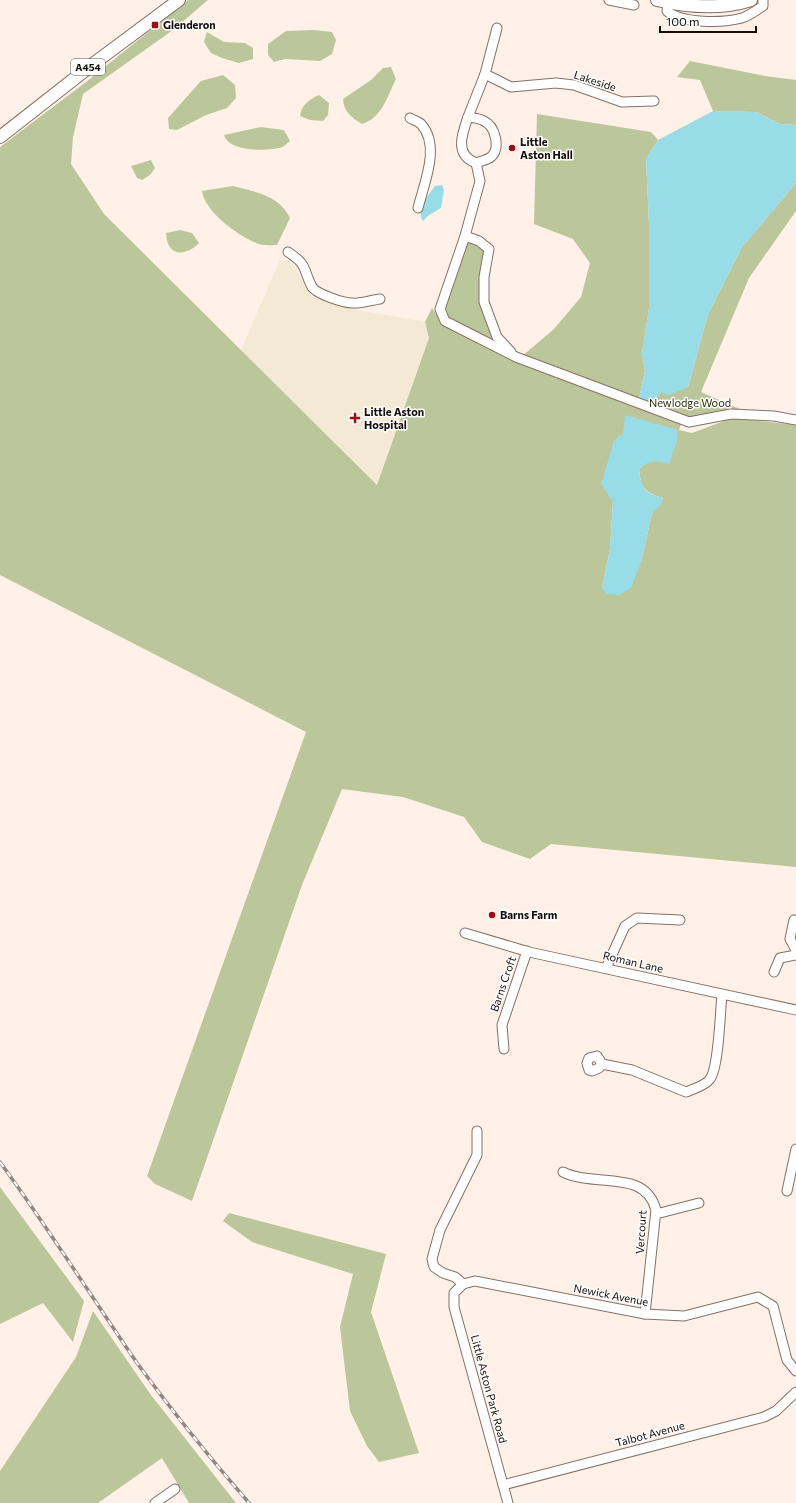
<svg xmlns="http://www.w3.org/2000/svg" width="796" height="1503" font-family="Commissioner,sans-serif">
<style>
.medical{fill:#f3e9d4}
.green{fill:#bbc69a;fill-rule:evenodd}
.water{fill:#97dce7}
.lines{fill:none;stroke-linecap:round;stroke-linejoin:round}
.minor-casing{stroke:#857164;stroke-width:11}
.major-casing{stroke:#857164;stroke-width:14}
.minor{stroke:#fff;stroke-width:9}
.major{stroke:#fff;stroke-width:12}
.rail-casing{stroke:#918780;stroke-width:3.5}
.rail{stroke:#fff;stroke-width:2;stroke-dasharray:6;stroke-linecap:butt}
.poi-dot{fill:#a30a12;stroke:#fff;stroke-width:1.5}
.labels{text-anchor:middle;stroke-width:3;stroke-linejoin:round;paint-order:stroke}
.shield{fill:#fff;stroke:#5a5653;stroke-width:1}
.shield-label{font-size:10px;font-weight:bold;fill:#140d09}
.poi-label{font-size:11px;font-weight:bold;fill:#140d09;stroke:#fff;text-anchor:start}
.street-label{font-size:11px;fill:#140d09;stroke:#fff}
.park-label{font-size:11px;fill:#2a3109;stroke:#fff}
</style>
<rect width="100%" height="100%" fill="#fff1e8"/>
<!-- medical -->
<polygon class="medical" points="280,260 291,261 311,296 345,308 425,322 429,338 377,485 241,350"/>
<!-- green -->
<g class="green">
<path d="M 188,0 L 208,0 L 173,30 L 83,94 L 73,137 L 71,164 L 104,214 L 377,485 L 429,338 L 425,322 L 432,308 L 442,322 L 681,424 L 679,430 L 692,433 L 732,418 L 796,425 L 796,867 L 551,844 L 530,859 L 482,842 L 464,817 L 403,797 L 342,789 L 302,885 L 192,1201 L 155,1184 L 147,1176 L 306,732 L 0,575 L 0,147 L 86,82 ZM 623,434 L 659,461 L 648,461 L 639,469 C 641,488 644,492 663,498 L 652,514 L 641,562 L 602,588 L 610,549 L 613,501 L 610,459 L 614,441 Z"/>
<polygon points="314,30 332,32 336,40 332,54 320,61 285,59 274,62 268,55 268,44 286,31"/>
<polygon points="207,32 224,42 245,43 253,48 253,59 239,63 222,58 211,53 204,42"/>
<polygon points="690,61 765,76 796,80 796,125 780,124 756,112 713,111 700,80 677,77"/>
<path d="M 391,67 L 396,79 C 387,97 382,118 362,124 C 351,117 344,112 343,99 L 371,80 L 383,68 Z"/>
<polygon points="223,75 235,85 236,98 227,108 206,115 177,130 169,129 168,118 201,81"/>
<path d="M 319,95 L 329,103 L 328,115 L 323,121 L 310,120 L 300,116 C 301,105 310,99 319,95 Z"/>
<polygon points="537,114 651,132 658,140 646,159 649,224 649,308 642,354 645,371 638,403 521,357 554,329 581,297 590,263 573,239 534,224"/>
<path d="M 261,127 L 284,130 L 290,141 C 286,144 283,148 279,148 C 265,151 229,152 224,135 Z"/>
<polygon points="151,160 155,168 150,175 142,180 137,178 131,166"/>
<polygon points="796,183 796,211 749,278 701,392 742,410 689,420 647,405 661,393 688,387 708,314 742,247"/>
<path d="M 233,186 C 256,192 279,195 290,218 L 277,245 C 271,245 261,246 256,243 C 237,235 205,212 202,191 Z"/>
<path d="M 180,230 L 192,233 L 199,243 C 185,257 167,257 166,233 Z"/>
<polygon points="468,240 481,245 486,252 481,281 480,306 494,337 493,339 448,318 445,307"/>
<polygon points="0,1187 84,1301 73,1342 43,1303 0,1324"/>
<polygon points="229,1213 386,1254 371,1312 419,1453 379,1462 367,1446 350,1411 340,1327 353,1274 252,1242 223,1221"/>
<polygon points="93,1311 151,1395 236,1503 189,1503 162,1458 98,1503 0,1503 0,1471 76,1357"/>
</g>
<!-- water -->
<g class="water">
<polygon points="713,111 756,112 780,124 796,125 796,183 742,247 708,314 688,387 669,395 661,393 647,405 638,403 645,371 642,354 649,308 649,224 646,159 658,140"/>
<path d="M 442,185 L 444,190 L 441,208 L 429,215 L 423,221 C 416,210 428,195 435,186 Z"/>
<path d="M 625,415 L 678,430 L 677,441 L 669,464 C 656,460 649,460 639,469 C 641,488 644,493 663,498 L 662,503 L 652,514 L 641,562 L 631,588 L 620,595 L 607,594 L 602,588 L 610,549 L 613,502 L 601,484 L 614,441 L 623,434 Z"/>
</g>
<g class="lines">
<defs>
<g id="minor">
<polyline points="609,0 634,5"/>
<path d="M 668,3 L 667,11 C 682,24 723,23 742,18 C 749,16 757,10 763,6 L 763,0"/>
<path d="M 497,28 L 485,74 L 468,117 C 473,118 479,118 484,121 C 495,126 501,148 491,157 C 487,160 481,161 476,163 L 480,181 L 465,236 L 440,309 L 445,321 L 516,357 L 689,422 L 731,414 L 774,416 L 796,420"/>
<polyline points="485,74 511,87 556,83 574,85 622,102 654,101"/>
<path d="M 468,117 C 462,134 454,155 476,163"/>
<path d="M 410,118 C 413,120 418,121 421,124 C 441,146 424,183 418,208"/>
<polyline points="465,236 479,241 489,249 484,277 484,302 497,337 511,352"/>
<path d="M 288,252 C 309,266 302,268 312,287 C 317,294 343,303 352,303 C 361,304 371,300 380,299"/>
<polyline points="794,920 790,939 796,950"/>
<polyline points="465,933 529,952 796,1010"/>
<polyline points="606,968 625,926 637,918 680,920"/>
<polyline points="774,972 780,958 796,955"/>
<polyline points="504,1049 502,1025 527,951"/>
<path d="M 602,1064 L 599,1068 L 592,1071 L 589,1070 L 587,1063 L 589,1058 L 597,1056 L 602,1064 L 632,1070 L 686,1092 C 693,1089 705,1086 710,1079 C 719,1067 720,1012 722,995"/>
<path d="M 563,1172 C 595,1188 645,1168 656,1210 L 645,1314"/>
<polyline points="787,1191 796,1149"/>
<polyline points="656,1214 699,1203"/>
<polyline points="463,1284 475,1281 645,1314 684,1316 758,1297 773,1306 787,1360 796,1371"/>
<polyline points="463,1284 454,1293 454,1307 508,1503"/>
<polyline points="463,1284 455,1277 443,1273 434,1267 432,1259 440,1230 477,1155 477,1131"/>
<polyline points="503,1485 764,1417 776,1411 796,1392"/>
<polyline points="155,1503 175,1489"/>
</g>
<g id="major">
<path d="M 657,0 C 687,7 720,10 751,0"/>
<polyline points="0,137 97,61 179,0"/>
</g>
</defs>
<!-- minor casing -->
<use href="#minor" class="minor-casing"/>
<!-- major casing -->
<use href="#major" class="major-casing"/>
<!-- minor -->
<use href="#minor" class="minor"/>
<!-- major -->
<use href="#major" class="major"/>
<defs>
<path id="rail" d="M 0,1162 C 48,1228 91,1296 137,1363 C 172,1411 210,1458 249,1503"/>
</defs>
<!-- rail casing -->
<use href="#rail" class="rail-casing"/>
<!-- rail -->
<use href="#rail" class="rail"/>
</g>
<!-- markers -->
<g class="poi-dot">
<rect x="151" y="21" width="8" height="8" rx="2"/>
<circle cx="512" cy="148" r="4"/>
<path d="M353 412h4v4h4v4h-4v4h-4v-4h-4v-4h4z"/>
<circle cx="492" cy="915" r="4"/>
</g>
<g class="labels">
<!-- shield labels -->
<rect class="shield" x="71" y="59" width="34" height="16" rx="3"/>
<g class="shield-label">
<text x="88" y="71">A454</text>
</g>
<!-- poi labels -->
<g class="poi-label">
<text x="163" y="29">Glenderon</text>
<text x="520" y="146">Little<tspan x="520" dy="13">Aston Hall</tspan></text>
<text x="364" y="416">Little Aston<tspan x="364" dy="13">Hospital</tspan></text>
<text x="500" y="919">Barns Farm</text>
</g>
<!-- street labels -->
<g class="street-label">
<text transform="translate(595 81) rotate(18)" y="4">Lakeside</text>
<text transform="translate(633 962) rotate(13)" y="4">Roman Lane</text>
<text transform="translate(503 984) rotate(-71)" y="4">Barns Croft</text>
<text transform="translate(641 1232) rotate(-86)" y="4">Vercourt</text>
<text transform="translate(611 1295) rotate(11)" y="4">Newick Avenue</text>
<text transform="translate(489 1389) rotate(75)" y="4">Little Aston Park Road</text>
<text transform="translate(650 1434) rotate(-15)" y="4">Talbot Avenue</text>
</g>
<!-- park labels -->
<g class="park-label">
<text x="690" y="407">Newlodge Wood</text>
</g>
</g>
<!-- scale -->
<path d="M660 26v6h96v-6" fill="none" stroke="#140d09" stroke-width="2"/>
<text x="666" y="26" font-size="12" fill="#140d09" stroke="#ffffff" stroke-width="3" paint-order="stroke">100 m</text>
</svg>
